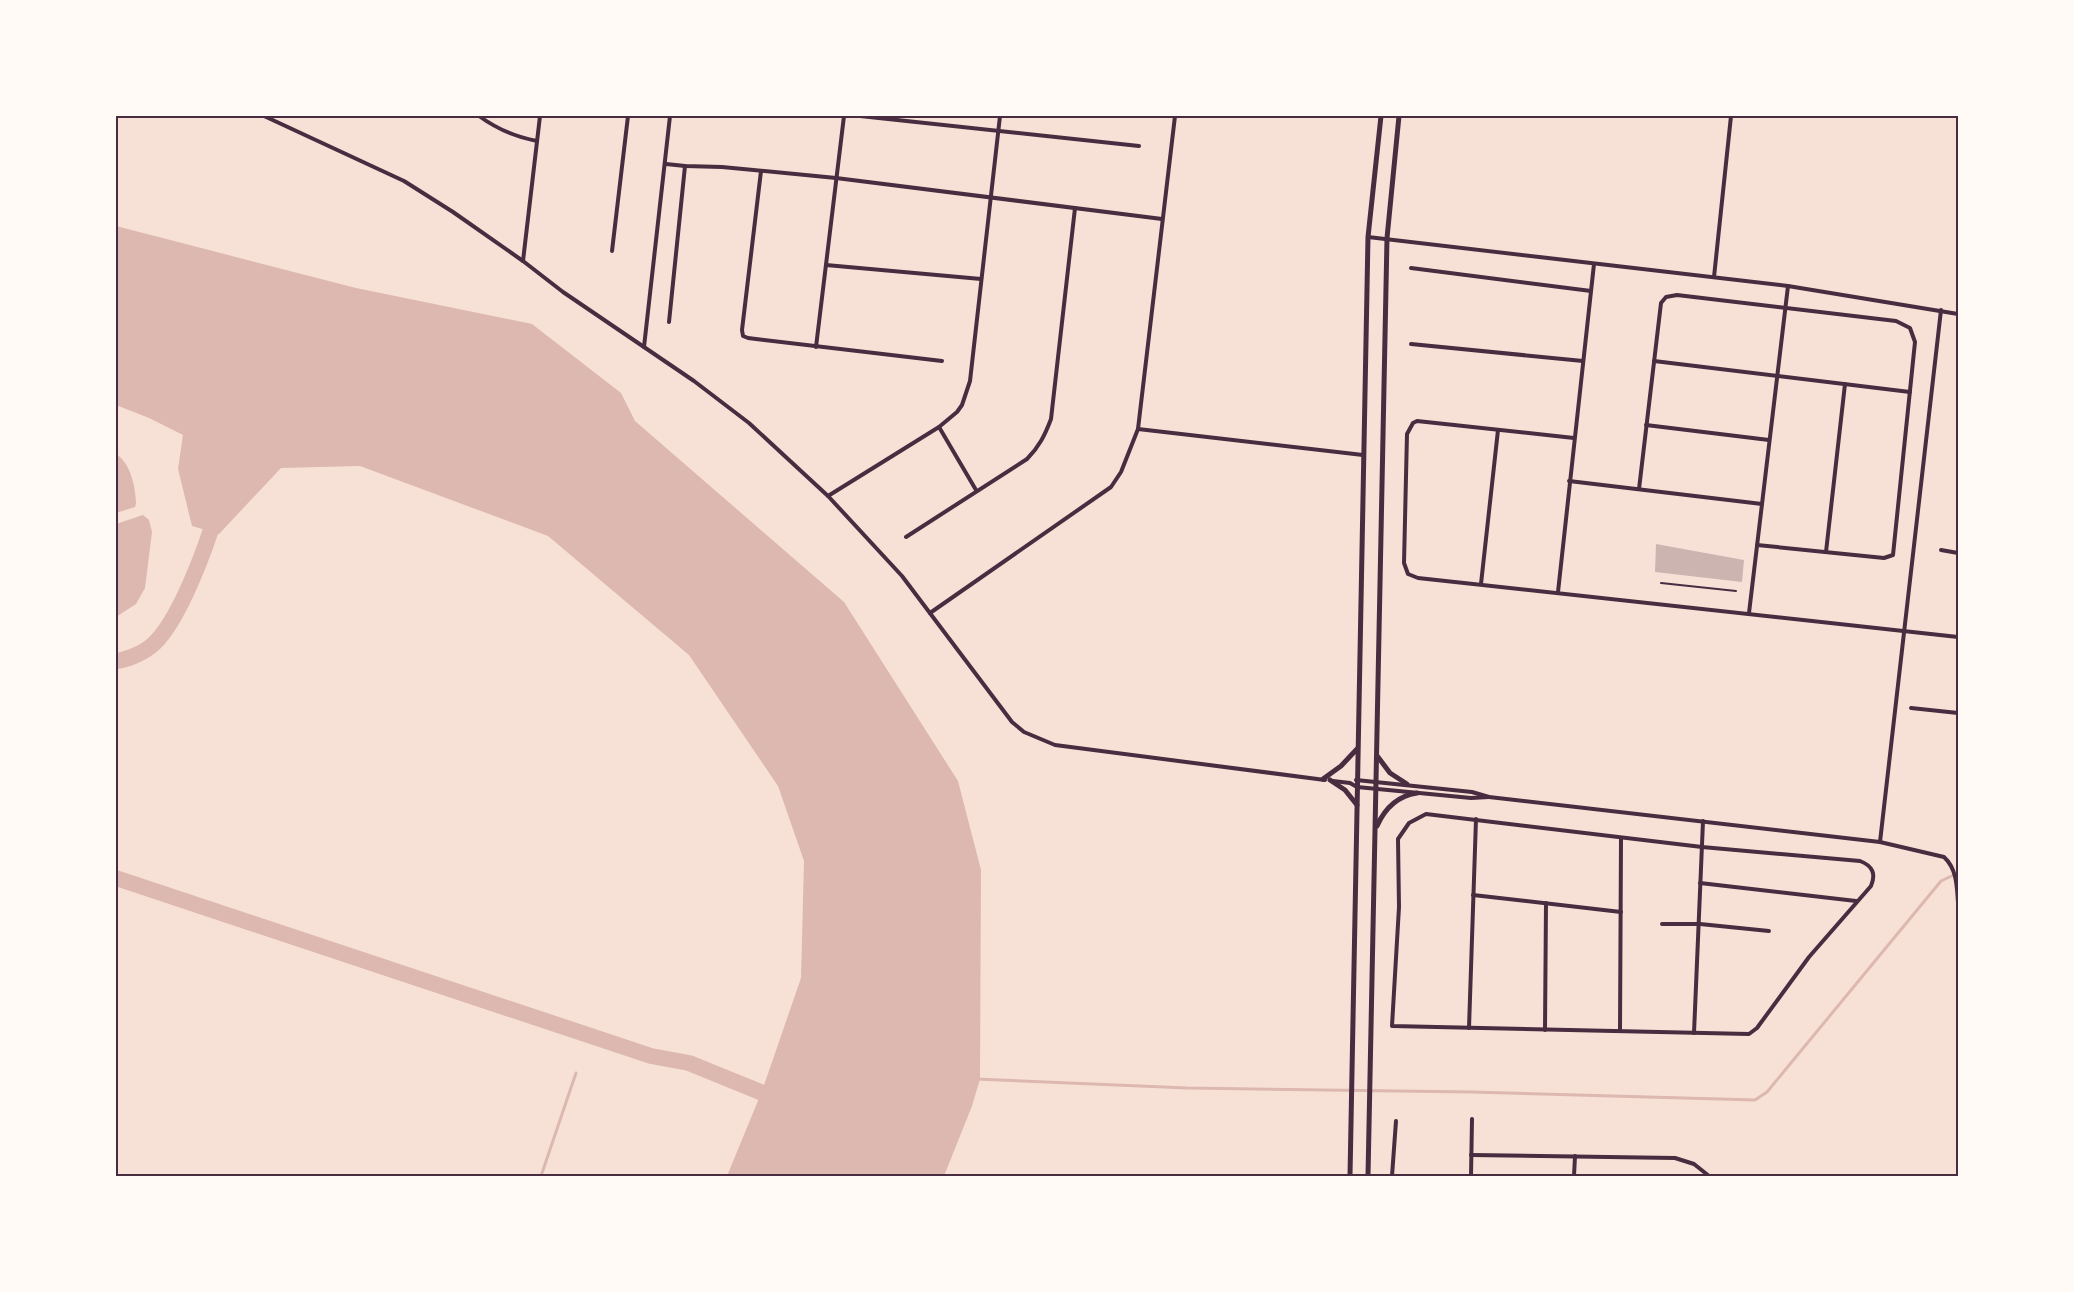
<svg xmlns="http://www.w3.org/2000/svg" width="2074" height="1292" font-family="'Roboto Condensed',sans-serif">
<style>
.water{fill:#dcb8b0}
.lines{fill:none;stroke-linecap:round;stroke-linejoin:round}
.stream{stroke:#dcb8b0;stroke-width:3}
.river{stroke:#dcb8b0;stroke-width:16}
.building{fill:#ccb4b1}
.service{stroke:#4a2c40;stroke-width:2}
.minor{stroke:#4a2c40;stroke-width:4}
.tertiary{stroke:#4a2c40;stroke-width:5}
.neatline{fill:none;stroke:#4a2c40;stroke-width:2}
</style>
<rect width="100%" height="100%" fill="#f7e1d7"/>
<!-- water -->
<g class="water">
<polygon points="116,226 356,288 532,324 621,393 635,421 844,602 958,781 981,870 980,1079 972,1106 944,1176 727,1176 762,1091 801,978 804,861 778,786 689,655 548,536 360,466 281,468 219,534 192,526 178,469 183,435 149,418 116,405"/>
<path d="M 116,454 C 131,464 135,486 136,503 L 135,507 L 116,513 Z"/>
<polygon points="143,515 149,520 152,532 145,588 136,604 116,617 116,524"/>
</g>
<g class="lines">
<!-- stream -->
<g class="stream">
<polyline points="975,1079 1187,1088 1472,1092 1755,1100 1767,1092 1941,881 1958,873"/>
<polyline points="541,1176 576,1073"/>
</g>
<!-- river -->
<g class="river">
<path d="M 116,661 C 126,660 141,654 150,647 C 178,626 207,545 217,510"/>
<polyline points="116,878 651,1056 689,1063 780,1100"/>
</g>
</g>
<!-- building -->
<polygon class="building" points="1656,544 1744,560 1742,582 1655,572"/>
<g class="lines">
<!-- service -->
<polyline class="service" points="1661,583 1736,591"/>
<!-- minor -->
<g class="minor">
<polyline points="264,116 404,181 453,212 523,261 563,292 694,381 749,423 828,496 902,576 1012,722 1024,732 1055,745 1325,780"/>
<path d="M 479,116 C 497,129 515,137 537,141"/>
<polyline points="860,116 1139,146"/>
<polyline points="666,164 685,166 722,167 836,178 1162,219"/>
<polyline points="761,171 742,330 743,336 748,338 942,361"/>
<polyline points="1368,237 1788,286 1958,314"/>
<polyline points="612,251 628,116"/>
<polyline points="523,261 540,116"/>
<polyline points="826,265 981,279"/>
<polyline points="1411,268 1591,291"/>
<polyline points="1714,277 1731,116"/>
<polyline points="669,322 685,166"/>
<polyline points="1411,344 1583,361"/>
<polyline points="644,347 670,116"/>
<polyline points="816,347 844,116"/>
<polyline points="1654,361 1910,392"/>
<polyline points="1646,425 1769,440"/>
<polyline points="939,427 976,490"/>
<polyline points="1138,429 1363,455"/>
<polyline points="1574,438 1417,421 1413,423 1407,434 1404,563 1408,574 1418,578 1958,637"/>
<polyline points="1569,481 1762,504"/>
<polyline points="1639,489 1661,303 1666,297 1677,295 1896,321 1910,328 1915,342 1893,555 1884,558 1757,545"/>
<polyline points="828,496 939,427 957,412 962,405 970,381 1000,116"/>
<path d="M 906,537 L 1027,459 C 1039,447 1045,435 1051,419 L 1075,208"/>
<polyline points="1941,550 1958,553"/>
<polyline points="1826,552 1845,384"/>
<polyline points="1481,584 1498,430"/>
<polyline points="1558,592 1594,264"/>
<polyline points="930,613 1111,487 1121,472 1138,429 1175,116"/>
<polyline points="1749,613 1788,286"/>
<polyline points="1911,708 1958,713"/>
<path d="M 1356,780 L 1472,792 L 1489,797 L 1880,842 L 1944,857 C 1957,869 1957,887 1958,903"/>
<polyline points="1333,781 1350,783 1357,787 1471,798 1489,797"/>
<path d="M 1426,814 L 1702,847 L 1860,861 C 1873,866 1876,874 1871,886 L 1809,957 L 1757,1028 L 1749,1034 L 1392,1026 L 1399,907 L 1398,839 L 1409,823 Z"/>
<polyline points="1880,842 1941,310"/>
<polyline points="1700,883 1856,901"/>
<polyline points="1473,895 1621,912"/>
<polyline points="1662,924 1700,924 1769,931"/>
<polyline points="1469,1028 1476,819"/>
<polyline points="1545,1030 1546,903"/>
<polyline points="1620,1031 1621,838"/>
<polyline points="1694,1033 1703,821"/>
<polyline points="1471,1155 1675,1158 1694,1164 1709,1176"/>
<polyline points="1392,1176 1396,1121"/>
<polyline points="1471,1176 1472,1119"/>
<polyline points="1574,1176 1575,1156"/>
</g>
<!-- tertiary -->
<g class="tertiary">
<polyline points="1378,757 1390,773 1407,784"/>
<polyline points="1323,779 1341,766 1357,749"/>
<polyline points="1330,780 1345,790 1357,805"/>
<path d="M 1377,826 C 1385,808 1397,796 1417,793"/>
<polyline points="1350,1176 1368,237 1381,116"/>
<polyline points="1368,1176 1387,238 1399,116"/>
</g>
</g>
<!-- border -->
<rect width="2074" height="1292" fill="none" stroke="#fffaf5" stroke-width="234"/>
<rect x="117" y="117" width="1840" height="1058" class="neatline"/>
</svg>
